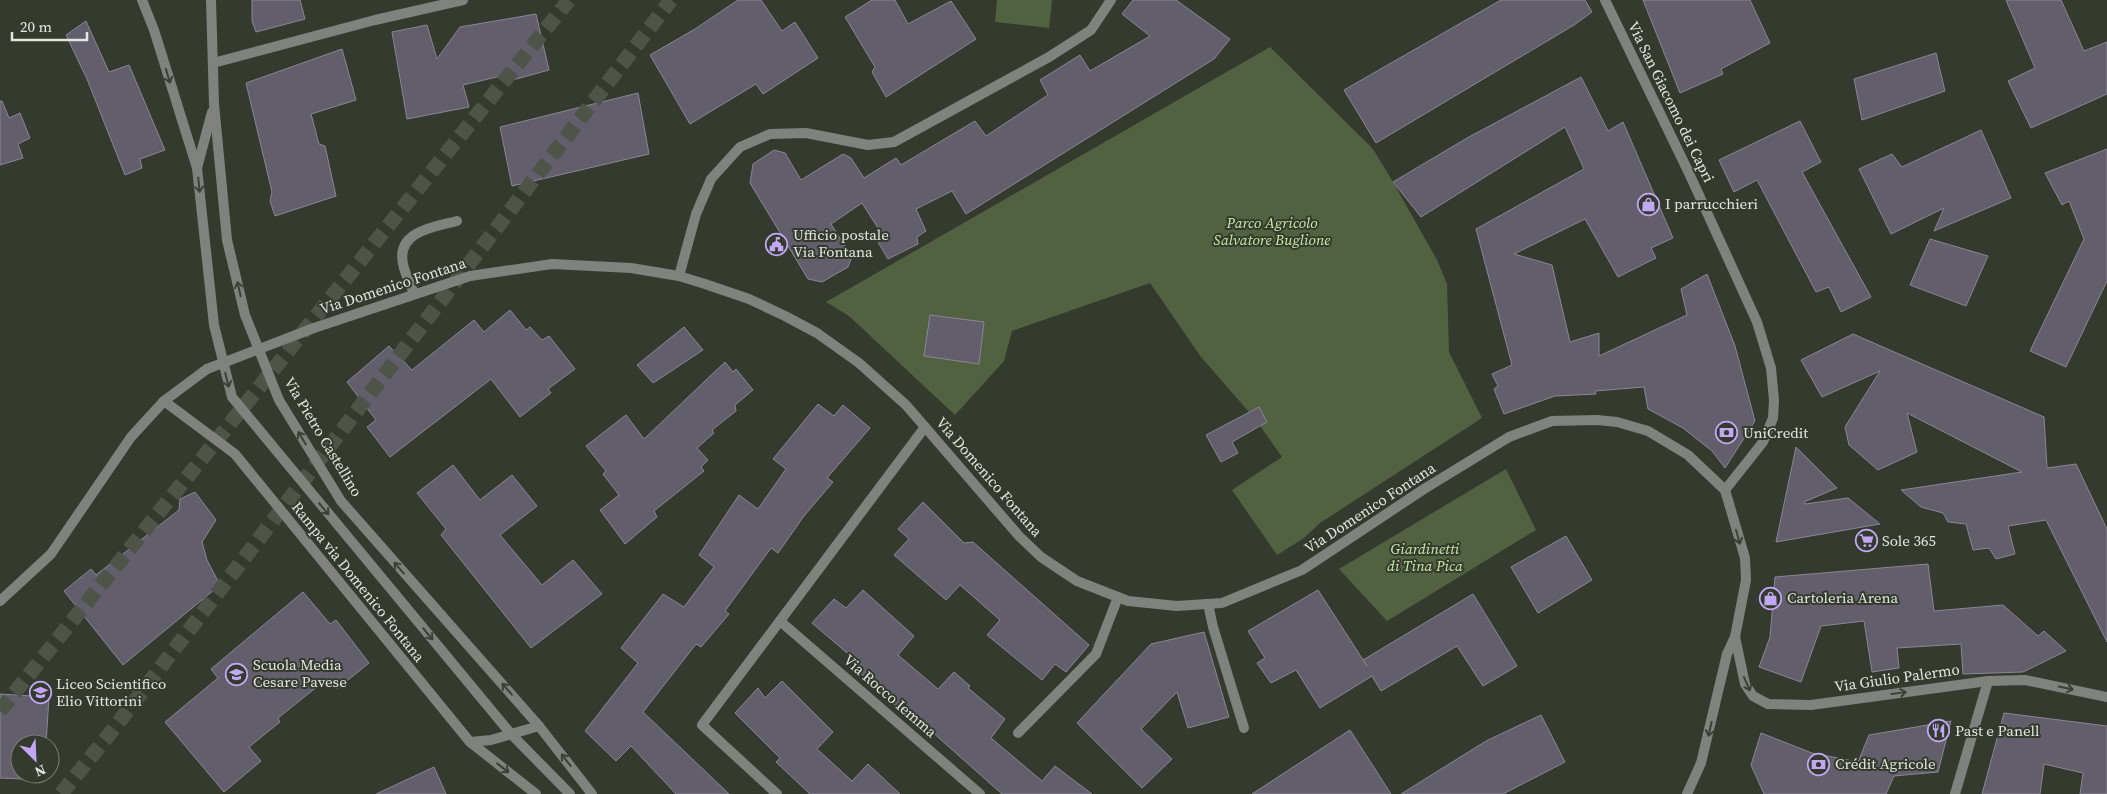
<svg xmlns="http://www.w3.org/2000/svg" width="2107" height="794" font-family="'Source Serif 4',serif">
<style>
.green{fill:#526241}
.building{fill:#625e6c;stroke:#8b8695}
.lines{fill:none;stroke-linecap:round;stroke-linejoin:round}
.motorway-tunnel{stroke:#4e5448;stroke-width:15;stroke-dasharray:15 8;stroke-linecap:butt}
.service{stroke:#80837d;stroke-width:10}
.minor{stroke:#80837d;stroke-width:10}
.tertiary{stroke:#80837d;stroke-width:10}
.minor-bridge{stroke:#80837d;stroke-width:10}
.oneway{stroke:#3c4136}
.labels{text-anchor:middle;stroke-width:4;stroke-linejoin:round;paint-order:stroke}
.street-label{font-size:15px;fill:#e2e6de;stroke:#343a2e}
.poi-label{font-size:15px;fill:#e2e6de;stroke:#343a2e;text-anchor:start}
.park-label{font-size:15px;font-style:italic;fill:#c7eca3;stroke:#343a2e}
</style>
<rect width="100%" height="100%" fill="#343a2e"/>
<!-- green -->
<g class="green">
<polygon points="997,0 1052,0 1049,28 995,22"/>
<polygon points="1270,47 1373,149 1393,182 1437,260 1447,284 1449,352 1482,418 1320,523 1304,538 1277,555 1232,490 1282,457 1256,420 1201,357 1150,283 1012,331 1004,361 955,415 849,316 826,302"/>
<polygon points="1506,469 1536,530 1387,621 1339,569"/>
</g>
<!-- building -->
<g class="building">
<polygon points="252,0 300,0 305,19 256,32 252,21"/>
<polygon points="738,0 761,0 782,31 795,22 818,58 763,94 756,84 690,124 650,55 695,29"/>
<polygon points="872,0 895,0 908,24 951,1 976,39 886,97 872,72 875,67 845,17"/>
<polygon points="1133,0 1176,0 1230,39 1214,59 966,214 952,191 916,209 926,231 917,237 918,244 888,259 878,242 878,228 862,203 831,224 852,257 848,267 822,282 808,279 750,183 753,164 774,150 785,153 801,180 843,154 851,158 864,178 896,158 901,165 975,121 986,136 1048,95 1040,80 1080,55 1090,71 1150,36 1122,14"/>
<polygon points="1501,0 1585,0 1592,12 1574,25 1376,143 1344,90"/>
<polygon points="1643,0 1750,0 1770,43 1721,69 1723,74 1680,93"/>
<polygon points="2006,0 2061,0 2084,51 2107,42 2107,94 2031,128 2008,81 2035,68"/>
<polygon points="536,14 549,70 509,81 505,75 463,85 469,107 407,119 392,32 427,25 437,59 460,27"/>
<polygon points="86,21 109,72 129,65 165,150 140,159 142,168 125,175 87,79 66,35"/>
<polygon points="342,49 356,100 311,114 319,144 325,146 336,196 275,216 270,201 272,192 246,83"/>
<polygon points="1936,53 1945,91 1862,120 1854,79"/>
<polygon points="1581,77 1608,131 1623,122 1673,238 1651,248 1656,258 1618,277 1585,219 1514,254 1552,265 1570,342 1599,333 1599,356 1687,315 1681,289 1707,274 1735,346 1755,421 1725,468 1712,451 1683,428 1648,409 1644,387 1595,391 1596,394 1555,396 1504,414 1494,389 1498,386 1492,374 1512,365 1476,229 1584,169 1565,127 1421,217 1393,182 1467,138"/>
<polygon points="638,93 649,154 512,186 500,127"/>
<polygon points="0,101 2,101 9,118 20,113 30,138 18,144 23,158 0,165"/>
<polygon points="1800,121 1821,162 1802,172 1871,297 1841,312 1829,287 1816,292 1757,180 1734,192 1719,160"/>
<polygon points="1981,130 2011,198 1934,231 1944,208 1891,234 1859,169 1892,154 1902,167"/>
<polygon points="2107,149 2107,281 2066,367 2030,351 2084,239 2069,201 2062,205 2045,173"/>
<polygon points="1930,239 1988,256 1966,306 1910,285"/>
<polygon points="510,310 526,330 530,327 542,340 549,336 575,369 548,389 551,393 520,417 491,379 390,457 367,427 376,420 347,382 389,346 412,370 474,320 484,332"/>
<polygon points="930,315 984,322 979,364 924,356"/>
<polygon points="684,327 703,350 653,383 637,365"/>
<polygon points="1853,334 2044,417 2047,468 2076,464 2107,529 2107,642 2046,520 2008,526 2015,554 1996,559 1989,548 1973,550 1966,524 1948,522 1943,513 1921,507 1901,490 2022,472 1907,413 1917,452 1878,470 1849,445 1845,427 1880,371 1822,397 1801,360"/>
<polygon points="725,362 733,372 736,369 753,390 735,405 736,411 712,430 714,433 697,448 708,460 701,467 704,471 654,511 657,517 625,544 600,510 619,495 603,474 606,471 586,446 626,415 644,439"/>
<polygon points="818,404 834,416 843,405 870,428 827,478 833,482 804,516 778,553 771,548 725,611 729,614 701,647 696,644 643,712 729,794 676,794 631,746 616,761 585,731 638,663 621,648 663,594 684,607 714,567 699,555 739,495 758,509 786,469 773,459"/>
<polygon points="1259,407 1267,422 1232,442 1238,453 1221,462 1206,435"/>
<polygon points="1796,447 1837,488 1804,502 1805,504 1848,498 1880,524 1776,542"/>
<polygon points="453,465 480,500 512,475 537,506 500,535 542,585 573,560 602,594 531,648 441,535 446,529 417,493"/>
<polygon points="195,492 216,520 202,542 207,560 220,585 123,665 64,591 91,569 96,575 179,510 180,499"/>
<polygon points="923,502 964,543 973,542 1089,645 1066,672 1055,664 1042,680 987,635 1000,620 960,585 946,600 894,555 909,539 898,529"/>
<polygon points="1566,536 1592,580 1538,613 1511,567"/>
<polygon points="1928,564 1934,611 2003,605 2038,636 2044,631 2066,651 2023,672 1963,674 1961,644 1897,648 1899,668 1872,672 1864,621 1821,626 1801,682 1759,667 1770,637 1775,577"/>
<polygon points="863,590 914,636 898,655 938,689 954,672 970,686 968,688 1005,719 991,738 1042,781 1055,766 1092,794 1002,794 930,730 926,734 857,670 861,665 812,623 834,599 846,608"/>
<polygon points="1318,590 1367,666 1363,660 1473,594 1517,666 1483,686 1457,646 1381,691 1372,676 1320,708 1296,670 1271,683 1257,663 1265,658 1248,631"/>
<polygon points="303,592 330,624 336,620 369,663 337,689 328,678 278,718 280,722 249,747 261,761 224,792 165,722 218,678 211,669"/>
<polygon points="1204,632 1229,717 1188,728 1177,692 1141,729 1172,759 1142,788 1077,723 1151,644"/>
<polygon points="782,681 833,732 817,749 852,781 868,764 900,794 810,794 776,762 780,758 735,713 758,688 765,698"/>
<polygon points="0,694 49,697 46,744 20,744 20,774 44,774 44,780 0,778"/>
<polygon points="2004,713 2107,726 2107,794 2080,794 2083,773 2044,764 2040,794 1982,794"/>
<polygon points="1541,715 1565,762 1503,794 1401,794 1486,741"/>
<polygon points="1951,721 1938,772 1894,776 1886,794 1764,794 1751,765 1761,733 1812,753 1858,762 1869,735"/>
<polygon points="1350,730 1391,794 1252,794"/>
<polygon points="434,767 446,794 376,794"/>
</g>
<g class="lines">
<!-- motorway-tunnel -->
<g class="motorway-tunnel">
<polyline points="0,711 569,0"/>
<polyline points="61,794 115,727 671,0"/>
</g>
<!-- service -->
<g class="service">
<path d="M 414,293 C 410,284 405,274 403,264 C 396,231 434,227 457,221"/>
<polyline points="1208,604 1213,627 1244,728"/>
<polyline points="1018,733 1096,654 1118,597"/>
</g>
<!-- minor -->
<g class="minor">
<polyline points="142,0 154,30 197,168"/>
<polyline points="1605,0 1688,171 1757,322 1771,368 1774,400 1773,418 1763,442 1725,490"/>
<polyline points="213,63 375,20 463,0"/>
<polyline points="679,276 696,214 711,179 740,147 770,134 806,133 868,145 894,142 1049,57 1091,30 1111,0"/>
<polyline points="314,328 470,276 552,264 631,268 679,276 705,284 749,299 785,316 817,333 859,363 906,405 1019,536 1041,557 1077,581 1128,601 1177,606 1222,603 1302,570 1424,489 1509,437 1552,421 1597,420 1617,422 1648,431 1688,455 1725,490 1745,558 1746,580 1735,637 1727,654 1701,763 1687,794"/>
<polyline points="164,401 235,454 470,742 536,794"/>
<polyline points="0,601 51,554 131,437 164,401 207,369"/>
<polyline points="780,621 980,794"/>
<polyline points="1735,637 1745,684 1753,696 1768,704 1811,705 1988,681 2025,680 2107,697"/>
<polyline points="470,742 491,740 539,726"/>
<polyline points="777,794 702,725 925,427"/>
<polyline points="1955,794 1988,681"/>
</g>
<!-- tertiary -->
<g class="tertiary">
<polyline points="211,0 214,104 227,240 245,315 279,400 341,501 539,726 592,794"/>
<polyline points="212,112 197,168 214,325 232,397 511,734 570,794"/>
</g>
<!-- minor-bridge -->
<polyline class="minor-bridge" points="207,369 314,328"/>
</g>
<!-- one-way arrows -->
<defs><path id="oneway-shaft" d="M-6 0H5M1.5-3L5.5 0L1.5 3" fill="none" stroke-width="1.6" stroke-linecap="round" stroke-linejoin="round" transform="scale(1.25)"/></defs>
<g class="oneway">
<use href="#oneway-shaft" transform="translate(168 76) rotate(73)"/>
<use href="#oneway-shaft" transform="translate(199 185) rotate(84)"/>
<use href="#oneway-shaft" transform="translate(239 289) rotate(-103)"/>
<use href="#oneway-shaft" transform="translate(227 380) rotate(76)"/>
<use href="#oneway-shaft" transform="translate(302 438) rotate(-121)"/>
<use href="#oneway-shaft" transform="translate(324 509) rotate(50)"/>
<use href="#oneway-shaft" transform="translate(1738 537) rotate(74)"/>
<use href="#oneway-shaft" transform="translate(399 568) rotate(-131)"/>
<use href="#oneway-shaft" transform="translate(428 634) rotate(50)"/>
<use href="#oneway-shaft" transform="translate(1747 684) rotate(66)"/>
<use href="#oneway-shaft" transform="translate(2066 688) rotate(12)"/>
<use href="#oneway-shaft" transform="translate(507 689) rotate(-131)"/>
<use href="#oneway-shaft" transform="translate(1899 693) rotate(-8)"/>
<use href="#oneway-shaft" transform="translate(1710 729) rotate(103)"/>
<use href="#oneway-shaft" transform="translate(566 760) rotate(-128)"/>
<use href="#oneway-shaft" transform="translate(503 768) rotate(38)"/>
</g>
<!-- icons -->
<defs>
<symbol id="shop-ring" viewBox="-11 -11 22 22"><circle r="9.5" fill="#343a2e" stroke="#c2a8f3" stroke-width="1.5"/><path d="M-5-2.5h2.3a2.7 3.5 0 0 1 5.4 0H5L5.5 6h-11ZM-1.5-2.5h3a1.5 2.3 0 0 0-3 0Z" fill="#c2a8f3"/></symbol>
<symbol id="civic-ring" viewBox="-11 -11 22 22"><circle r="9.5" fill="#343a2e" stroke="#c2a8f3" stroke-width="1.5"/><path d="M-.6-6.5H3V-4.5H.6V-3L4-1V1h2V6H-6V1h2V-1L-.6-3ZM-1.2 2.5V6h2.4V2.5Z" fill="#c2a8f3"/></symbol>
<symbol id="bank-ring" viewBox="-11 -11 22 22"><circle r="9.5" fill="#343a2e" stroke="#c2a8f3" stroke-width="1.5"/><path d="M-6-4H6V4H-6ZM0-2.3a2.3 2.3 0 1 0 0 4.6a2.3 2.3 0 1 0 0-4.6Z" fill="#c2a8f3"/></symbol>
<symbol id="supermarket-ring" viewBox="-11 -11 22 22"><circle r="9.5" fill="#343a2e" stroke="#c2a8f3" stroke-width="1.5"/><path d="M-6-5.5h2.5l.6 2H6L4.5 2H-2.5L-4.4-4H-6ZM-1.5 3.2a1.3 1.3 0 1 0 .1 0ZM3 3.2a1.3 1.3 0 1 0 .1 0Z" fill="#c2a8f3"/></symbol>
<symbol id="school-ring" viewBox="-11 -11 22 22"><circle r="9.5" fill="#343a2e" stroke="#c2a8f3" stroke-width="1.5"/><path d="M0-5L7-2L0 1L-7-2ZM-4 1L0 2.5L4 1V4Q0 6-4 4Z" fill="#c2a8f3"/></symbol>
<symbol id="restaurant-ring" viewBox="-11 -11 22 22"><circle r="9.5" fill="#343a2e" stroke="#c2a8f3" stroke-width="1.5"/><path d="M-5-6h1v4h1v-4h1v4h1v-4h1v5L-1.5 .5V6h-2V.5L-5-1ZM5-6V6H3V1.5H1.5Q1.5-4 5-6Z" fill="#c2a8f3"/></symbol>
</defs>
<g fill-rule="evenodd">
<use href="#shop-ring" x="1636" y="192" width="25" height="25"/>
<use href="#civic-ring" x="764" y="232" width="25" height="25"/>
<use href="#bank-ring" x="1714" y="420" width="25" height="25"/>
<use href="#supermarket-ring" x="1854" y="528" width="25" height="25"/>
<use href="#shop-ring" x="1758" y="586" width="25" height="25"/>
<use href="#school-ring" x="224" y="662" width="25" height="25"/>
<use href="#school-ring" x="28" y="680" width="25" height="25"/>
<use href="#restaurant-ring" x="1926" y="718" width="25" height="25"/>
<use href="#bank-ring" x="1806" y="752" width="25" height="25"/>
</g>
<g class="labels">
<!-- street labels -->
<g class="street-label">
<text transform="translate(1671 102) rotate(64)" y="5">Via San Giacomo dei Capri</text>
<text transform="translate(393 286) rotate(-18)" y="5">Via Domenico Fontana</text>
<text transform="translate(323 437) rotate(59)" y="5">Via Pietro Castellino</text>
<text transform="translate(989 477) rotate(49)" y="5">Via Domenico Fontana</text>
<text transform="translate(1370 508) rotate(-33)" y="5">Via Domenico Fontana</text>
<text transform="translate(358 582) rotate(51)" y="5">Rampa via Domenico Fontana</text>
<text transform="translate(1897 678) rotate(-8)" y="5">Via Giulio Palermo</text>
<text transform="translate(890 696) rotate(41)" y="5">Via Rocco Iemma</text>
</g>
<!-- poi labels -->
<g class="poi-label">
<text x="1665" y="209">I parrucchieri</text>
<text x="793" y="240">Ufficio postale<tspan x="793" dy="17">Via Fontana</tspan></text>
<text x="1743" y="438">UniCredit</text>
<text x="1882" y="546">Sole 365</text>
<text x="1787" y="603">Cartoleria Arena</text>
<text x="253" y="670">Scuola Media<tspan x="253" dy="17">Cesare Pavese</tspan></text>
<text x="56" y="689">Liceo Scientifico<tspan x="56" dy="17">Elio Vittorini</tspan></text>
<text x="1955" y="736">Past e Panell</text>
<text x="1835" y="769">Crédit Agricole</text>
</g>
<!-- park labels -->
<g class="park-label">
<text x="1272" y="228">Parco Agricolo<tspan x="1272" dy="17">Salvatore Buglione</tspan></text>
<text x="1425" y="554">Giardinetti<tspan x="1425" dy="17">di Tina Pica</tspan></text>
</g>
</g>
<!-- north arrow -->
<g transform="translate(35 759) rotate(156)"><circle r="24" fill="#343a2e" stroke="#7a7f74"/>
<path d="M0-4L9 19L0 12L-9 19Z" fill="#c2a8f3"/>
<text y="-8" font-size="14" font-weight="bold" text-anchor="middle" fill="#e2e6de">N</text>
</g>
<!-- scale -->
<path d="M12 32v8h75v-8" fill="none" stroke="#e2e6de" stroke-width="2.5"/>
<text x="20" y="32" font-size="15" fill="#e2e6de" stroke="#343a2e" stroke-width="4" paint-order="stroke">20 m</text>
</svg>
